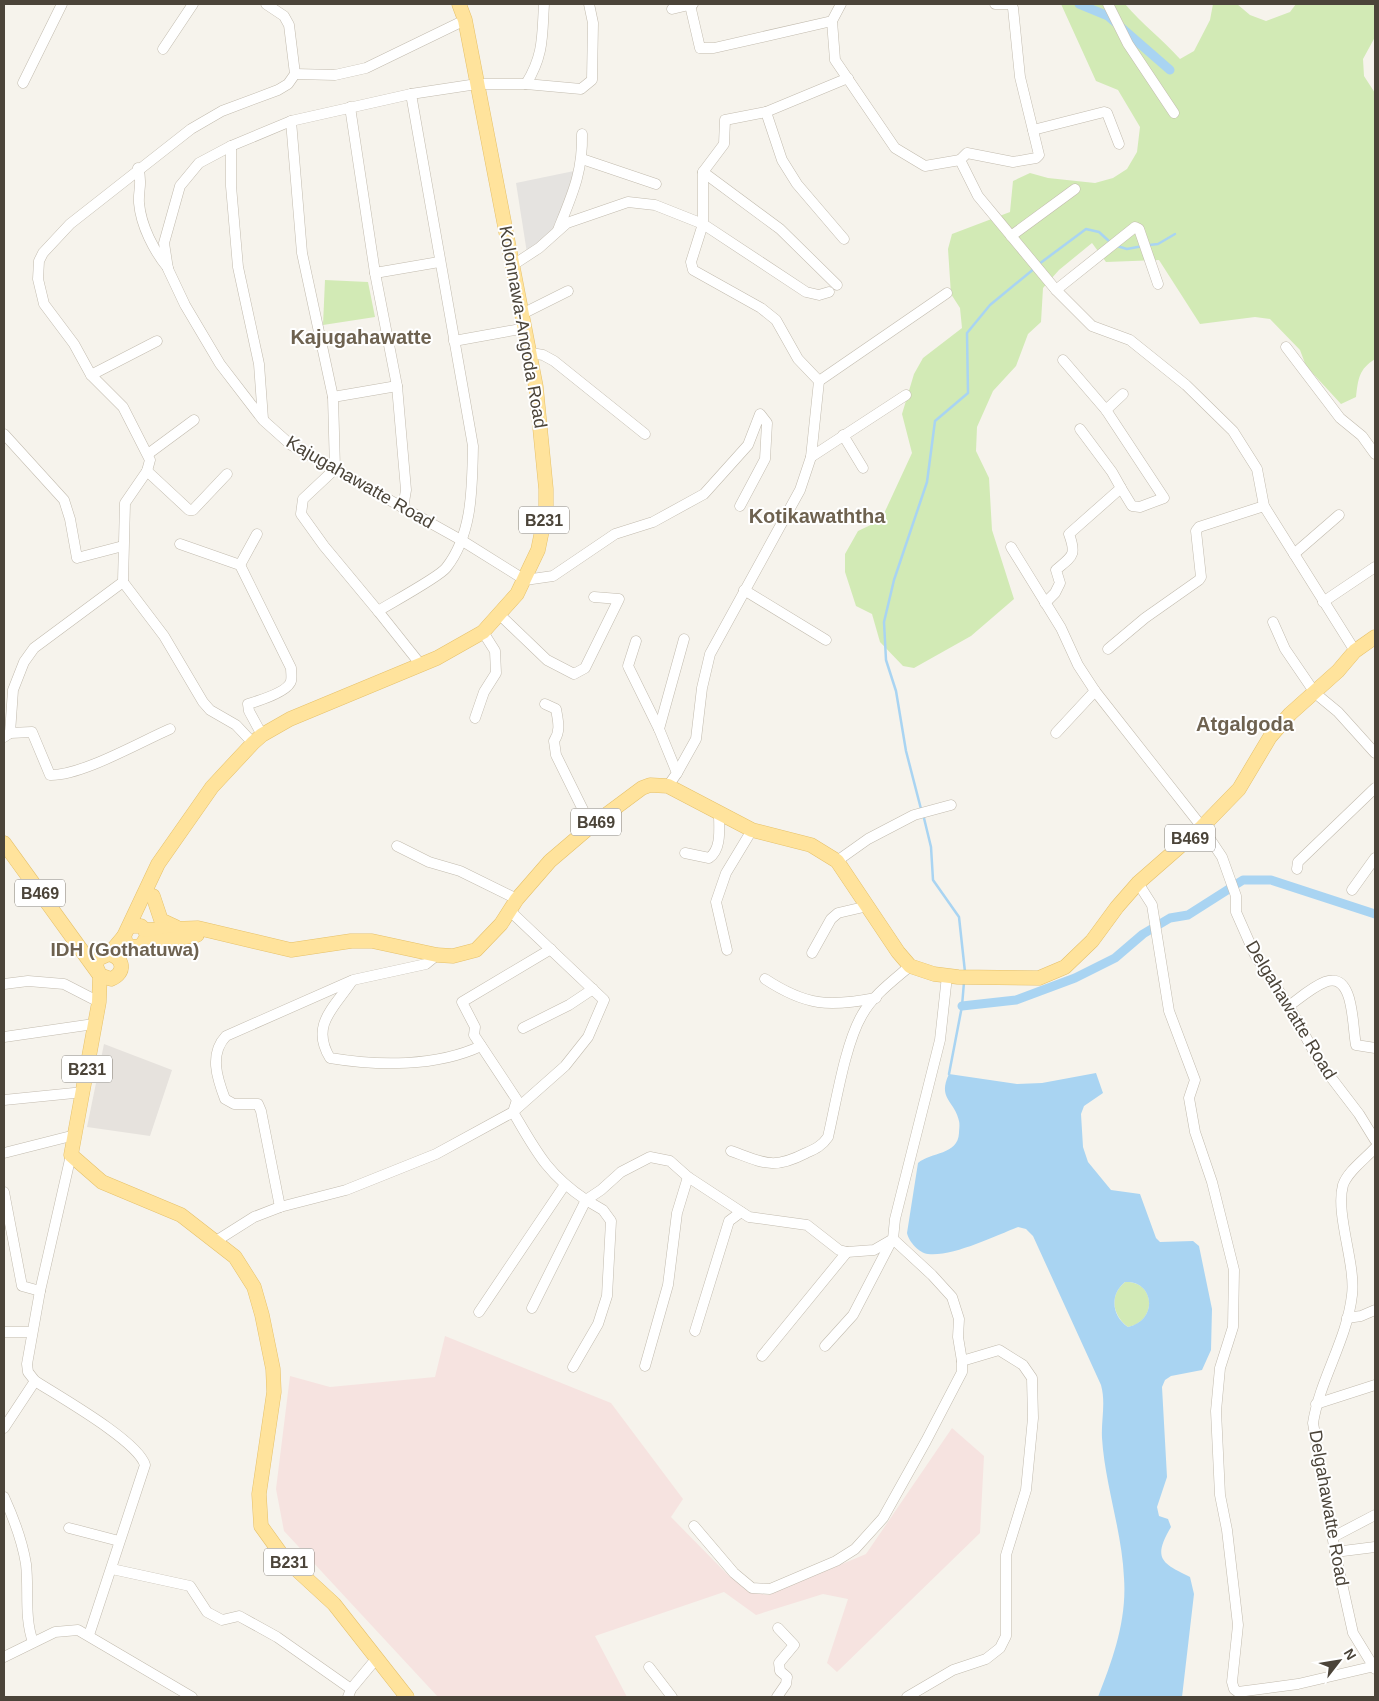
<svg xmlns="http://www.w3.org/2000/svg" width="1379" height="1701" font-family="Helvetica,sans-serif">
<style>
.industrial{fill:#e6e2dd}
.medical{fill:#f6e3e0}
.green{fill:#d2eab5}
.parking{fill:#e5e3e0}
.water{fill:#a9d4f2;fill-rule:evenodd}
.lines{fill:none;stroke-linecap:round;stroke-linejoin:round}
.stream{stroke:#a9d4f2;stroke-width:2.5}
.canal{stroke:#a9d4f2;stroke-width:9}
.minor-casing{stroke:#c2bbae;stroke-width:11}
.major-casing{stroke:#e6c16a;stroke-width:15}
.minor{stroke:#fff;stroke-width:10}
.major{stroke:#ffe39c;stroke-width:14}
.labels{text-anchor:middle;stroke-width:4;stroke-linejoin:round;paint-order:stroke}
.shield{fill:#fff;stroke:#817c74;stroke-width:1}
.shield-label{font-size:16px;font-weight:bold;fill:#4b4439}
.street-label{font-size:18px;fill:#4b4439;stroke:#fff}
.neighbourhood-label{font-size:19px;font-weight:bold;fill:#6e6250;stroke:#fff}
.quarter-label{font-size:20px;font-weight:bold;fill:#6e6250;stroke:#fff}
</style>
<rect width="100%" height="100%" fill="#f6f3ec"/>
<!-- industrial -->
<polygon class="industrial" points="104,1044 172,1070 150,1136 87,1127"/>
<!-- medical -->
<polygon class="medical" points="445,1336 611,1403 683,1499 671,1517 727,1574 749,1592 768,1595 866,1554 952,1428 984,1456 980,1533 837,1672 827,1663 848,1599 823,1594 756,1615 724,1592 595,1636 627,1697 438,1697 284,1531 276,1489 290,1376 330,1387 435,1377"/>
<!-- green -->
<g class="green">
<path d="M 1061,4 L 1125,4 C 1142,24 1162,39 1180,59 L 1194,51 L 1210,20 L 1213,4 L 1237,4 L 1250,15 L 1266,21 L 1290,12 L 1296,4 L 1375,4 L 1375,37 L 1363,59 L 1364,76 L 1375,93 L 1375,359 C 1359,369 1358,379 1356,397 L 1341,404 L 1306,366 L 1300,350 L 1270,319 L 1255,317 L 1200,324 L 1159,260 L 1106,262 L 1092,243 L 1059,270 L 1043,288 L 1041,322 L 1028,334 L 1016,366 L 993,391 L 977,427 L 976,451 L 989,478 L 992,530 L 1014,599 L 971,636 L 914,668 L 903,666 L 880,642 L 872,614 L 856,606 L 845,572 L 845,554 L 858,531 L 881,520 L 912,453 L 902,414 L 914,374 L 923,358 L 962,328 L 960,308 L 951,294 L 948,249 L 952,234 L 1010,212 L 1013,181 L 1030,173 L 1048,178 L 1095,183 L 1113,178 L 1127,169 L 1137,152 L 1140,127 L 1118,90 L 1096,81 Z"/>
<polygon points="325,280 368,282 375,317 323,325"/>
<path d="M 1125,1282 C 1154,1280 1159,1320 1128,1327 C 1112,1315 1109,1295 1125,1282 Z"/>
</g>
<!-- parking -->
<polygon class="parking" points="574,171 560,214 549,236 527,253 516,183"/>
<!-- water -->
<path class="water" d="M 1096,1073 L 1103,1093 L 1084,1106 L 1081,1114 L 1083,1147 L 1088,1162 L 1111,1190 L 1140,1194 L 1156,1238 L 1160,1242 L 1193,1241 L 1199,1246 L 1212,1309 L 1211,1350 L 1202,1370 L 1171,1376 L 1165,1380 L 1162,1387 L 1167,1477 L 1157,1507 L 1159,1516 L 1168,1519 L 1171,1527 C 1152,1559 1162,1563 1190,1577 L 1194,1594 L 1182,1697 L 1098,1697 C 1113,1659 1127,1620 1124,1578 C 1122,1531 1105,1485 1102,1438 C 1101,1420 1106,1403 1101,1385 L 1033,1236 L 1026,1229 L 1018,1227 C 995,1236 952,1257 928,1254 C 919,1253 909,1242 907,1233 L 918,1163 C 931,1152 958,1155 959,1133 C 959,1130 960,1125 959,1121 C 955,1101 937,1099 949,1074 L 1017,1084 L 1042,1083 ZM 1125,1282 C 1154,1280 1159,1320 1128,1327 C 1112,1316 1109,1295 1125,1282 Z"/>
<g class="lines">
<!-- stream -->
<g class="stream">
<polyline points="1149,245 1158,244 1175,234"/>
<polyline points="1117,246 1127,249 1143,246"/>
<polyline points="1039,264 1086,229 1099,232 1110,242"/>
<polyline points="921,809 906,751 896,691 886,660 884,622 894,580 927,482 935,421 968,393 967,333 990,305 1035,268"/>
<polyline points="923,814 931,847 933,880 959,917 965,972"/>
<polyline points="949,1074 962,1006 964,982"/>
</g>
<!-- canal -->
<g class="canal">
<polyline points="1079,4 1108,16 1170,70"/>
<polyline points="962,1006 1016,1000 1075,978 1115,958 1143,934 1170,918 1188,915 1243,880 1271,880 1375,914"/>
</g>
<defs>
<g id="minor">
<polyline points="589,4 593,23 592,80 581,89 526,84 477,84 411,94 291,121 231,146 199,163 180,186 164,243 168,269 185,305 220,364 263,420 291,445 461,540 525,580 553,576 615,534 653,522 704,494 748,445 760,414 767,423 765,459 740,506"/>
<polyline points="841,4 832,21 835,60 895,148 925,166 960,160 978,196 1056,290 1092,326 1130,340 1186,385 1233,431 1257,469 1264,506 1355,651"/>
<polyline points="1108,4 1128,44 1174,113"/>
<polyline points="690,5 700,48 714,48 832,21"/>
<polyline points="672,9 693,4"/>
<polyline points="163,49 193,4"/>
<polyline points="295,74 335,75 366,68 465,20"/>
<polyline points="23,83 62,4"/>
<path d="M 526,84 C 544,55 542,36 544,4"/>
<polyline points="350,107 375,273 397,386 406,490 403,508"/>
<polyline points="766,112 782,160 797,184 844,239"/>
<path d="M 291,121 L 302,253 L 333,397 L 335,469 L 303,499 L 301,514 L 324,546 L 378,611 C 391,603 439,577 446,568 C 473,534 472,487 473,446 L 411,94"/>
<polyline points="1033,130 1104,112 1107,113 1119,144"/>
<polyline points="231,146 231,186 238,267 259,364 263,419"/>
<polyline points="582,159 656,184"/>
<polyline points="960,160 967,153 1013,162 1036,158 1039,155 1020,77 1013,8 1010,4 995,4"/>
<path d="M 138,168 C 143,183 138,189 139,203 C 141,226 154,251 168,268"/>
<polyline points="703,172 780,229 837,285"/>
<path d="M 558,230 C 572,195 583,172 582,134"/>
<polyline points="1011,236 1075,189"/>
<polyline points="513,265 539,248 567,223 628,202 655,205 703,224 806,292 819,295 829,292"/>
<polyline points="375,273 439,262"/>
<polyline points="1056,290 1135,227 1139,229 1158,284"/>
<polyline points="524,313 568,291"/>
<polyline points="454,341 526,328"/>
<polyline points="1286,347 1340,418 1362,436 1375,454"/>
<polyline points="531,353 543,355 554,361 645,434"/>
<polyline points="91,375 157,341"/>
<polyline points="819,381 947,293"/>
<polyline points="333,397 397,386"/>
<polyline points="1106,410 1123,394"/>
<polyline points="1080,429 1112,472 1121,488"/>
<polyline points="4,434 64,500 70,519 77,558 123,546"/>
<polyline points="843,435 863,468"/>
<polyline points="148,454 194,420"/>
<polyline points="811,457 906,395"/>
<polyline points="147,471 189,510 193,510 227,474"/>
<polyline points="180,544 240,565 257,534"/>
<polyline points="1011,547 1061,628 1078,665 1095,691 1202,827 1222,857 1236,896 1236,912 1255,955 1289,1006 1320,1063 1359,1114 1375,1140"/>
<polyline points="1294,554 1339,515"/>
<path d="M 240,565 L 291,668 C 291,672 292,677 291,681 C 288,692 258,701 248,704 L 249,711 L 262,735"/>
<polyline points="123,582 164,636 203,702 210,710 236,725 253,743"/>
<polyline points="744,590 826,640"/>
<polyline points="1323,602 1375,567"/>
<path d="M 1045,603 L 1055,593 L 1060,583 L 1056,570 C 1072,556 1077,556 1069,534 L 1121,488 L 1132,506 L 1140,507 L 1164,498 L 1106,410 L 1063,360"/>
<polyline points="378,611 421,665"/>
<polyline points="500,615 547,660 574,674 585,668 619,599 594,597"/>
<polyline points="1273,622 1285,649 1315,693 1338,712 1375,753"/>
<polyline points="636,641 628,666 659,729"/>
<polyline points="1108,649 1145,618 1199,580 1201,577 1196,531 1199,527 1264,506"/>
<path d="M 545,704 L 556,709 C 558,721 561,731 554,741 L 556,755 L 591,826"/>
<polyline points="475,718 484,692 496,673 495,651 483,632"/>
<path d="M 10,733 L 32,732 L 50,775 C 81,776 140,742 170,729"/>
<polyline points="1056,733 1095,691"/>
<polyline points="4,737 10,733 13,690 24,662 34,648 123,582 125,503 147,471 150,460 123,407 91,375 74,344 44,304 38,279 39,261 43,253 70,224 191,129 222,111 278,90 288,84 295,74 289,25 284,16 266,4"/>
<polyline points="677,773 696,739 702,688 710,654 800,490 811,457 819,381 798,359 776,320 761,308 693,270 691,262 703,224 703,172 724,144 725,120 766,112 848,78"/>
<polyline points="668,786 677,773 659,729 684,639"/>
<polyline points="397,846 429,862 460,871 517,899"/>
<path d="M 685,853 L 709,858 C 722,849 719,828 719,814"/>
<polyline points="837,861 868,839 914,815 951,805"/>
<polyline points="1297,869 1298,862 1375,788"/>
<polyline points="1138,883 1152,905 1169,1011 1195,1080 1189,1098 1195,1132 1212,1182 1234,1270 1233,1327 1220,1368 1216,1411 1220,1495 1227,1530 1238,1625 1232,1682 1234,1689 1238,1692 1298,1684 1375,1666"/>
<polyline points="1352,890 1375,858"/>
<path d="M 551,949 L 462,1002 L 475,1027 L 474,1035 L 517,1100 L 513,1112 C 536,1151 547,1174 586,1200 L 601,1190 L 621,1172 L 650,1157 L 670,1161 L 688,1177 L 749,1217 L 807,1225 L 839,1250 L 847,1252 L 874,1250 L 893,1239"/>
<polyline points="727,950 716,902 726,873 752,830"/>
<polyline points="812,953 831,919 838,913 868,906"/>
<path d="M 765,979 C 806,1006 829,1007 876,998"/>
<path d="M 352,981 C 334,1008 310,1025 330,1058 C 378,1066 436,1067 481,1046"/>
<polyline points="4,984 28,981 64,984 99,1002"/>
<path d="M 1289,1006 C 1300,998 1312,987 1325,982 C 1355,971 1352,1027 1356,1045 L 1375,1048"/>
<polyline points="523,1028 569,1005 593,989"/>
<polyline points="4,1037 94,1024"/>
<polyline points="4,1100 84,1092"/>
<path d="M 1375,1148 C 1365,1159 1348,1171 1343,1185 C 1335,1214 1356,1264 1352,1295 C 1347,1340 1320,1379 1313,1423 L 1335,1552 L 1353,1633 L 1375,1669"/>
<path d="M 731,1151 C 764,1163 773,1170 806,1153 C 815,1149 822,1146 828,1137 C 836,1103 845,1044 862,1015 C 873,995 894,980 910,966"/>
<polyline points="4,1153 75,1135"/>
<path d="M 71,1155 L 40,1291 L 27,1364 L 28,1372 L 35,1381 C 60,1397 138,1441 145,1465 L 89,1635"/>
<polyline points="4,1192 22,1286 40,1291"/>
<path d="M 280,1207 L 261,1111 L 258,1104 L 234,1104 L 225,1099 C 217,1078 209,1054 226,1036 L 353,980 L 426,964 L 437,955"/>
<polyline points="216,1241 254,1217 280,1207 346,1190 436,1154 513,1112 565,1066 588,1037 604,1000 509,910"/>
<polyline points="532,1308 586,1200 603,1210 611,1221 607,1296 598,1324 573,1367"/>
<polyline points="479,1312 564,1186"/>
<polyline points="1347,1318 1361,1316 1375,1310"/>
<polyline points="695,1331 729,1221 741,1212"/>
<polyline points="4,1332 32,1332"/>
<polyline points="825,1346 853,1315 892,1240"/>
<polyline points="762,1356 847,1252"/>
<polyline points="645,1366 668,1285 677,1213 688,1177"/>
<polyline points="1316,1404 1375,1385"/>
<polyline points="4,1428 35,1381"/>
<path d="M 4,1497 C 14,1519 22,1539 26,1564 C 29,1590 24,1617 33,1642"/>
<polyline points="694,1526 734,1573 752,1588 770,1589 836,1561 855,1549 883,1518 926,1441 962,1372 962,1361"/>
<polyline points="69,1528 119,1541"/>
<polyline points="1333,1537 1375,1515"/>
<polyline points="1335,1552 1375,1547"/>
<polyline points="112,1569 190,1586 207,1612 222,1620 239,1616 277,1637 351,1689"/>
<polyline points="4,1657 55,1632 78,1630 192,1697"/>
<polyline points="649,1667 672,1697"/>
<polyline points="348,1697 351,1689 376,1659"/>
<polyline points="777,1697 786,1684 787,1677 780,1671 779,1663 794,1645 778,1628"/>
<polyline points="907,1697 953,1670 986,1659 1000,1648 1006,1636 1006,1555 1026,1490 1033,1418 1032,1378 1023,1365 999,1350 962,1361 958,1337 959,1319 952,1297 932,1275 893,1239 895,1219 940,1040 947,976"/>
</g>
<g id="major">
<polyline points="4,843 98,973"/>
<polyline points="153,896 161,920 176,927"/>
<polyline points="130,926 141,926 145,930 147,937 141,946 131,947 126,943 124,936 158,864 212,787 253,743 262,735 290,719 437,658 483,632 517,594 538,550 546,511 546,489 536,387 465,20 459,4"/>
<polyline points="145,930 198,928 291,950 351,941 372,941 437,955 453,956 476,950 501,924 517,899 550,861 591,826 642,788 650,785 668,786 752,830 811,845 837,861 898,952 910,966 934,974 958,977 1039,978 1065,967 1092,941 1117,907 1138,883 1202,827 1239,789 1270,737 1290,714 1338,671 1355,651 1375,637"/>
<polyline points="145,944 197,935"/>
<path d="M 109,954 C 124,958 126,973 111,979 L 100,975 L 96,966 L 98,959 L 109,954 L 124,936"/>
<polyline points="100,975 99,1002 71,1155 102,1182 181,1215 235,1257 254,1287 262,1315 273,1369 274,1392 259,1494 261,1526 284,1558 334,1604 407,1697"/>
</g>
</defs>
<!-- minor casing -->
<use href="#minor" class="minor-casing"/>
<!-- major casing -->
<use href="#major" class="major-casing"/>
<!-- minor -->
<use href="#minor" class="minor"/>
<!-- major -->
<use href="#major" class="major"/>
</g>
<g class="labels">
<!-- shield labels -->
<g class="shield">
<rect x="519" y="506.5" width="50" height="27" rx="4"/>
<rect x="571" y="808.5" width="50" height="27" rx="4"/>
<rect x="1165" y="824.5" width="50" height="27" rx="4"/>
<rect x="15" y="879.5" width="50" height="27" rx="4"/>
<rect x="62" y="1055.5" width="50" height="27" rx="4"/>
<rect x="264" y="1548.5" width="50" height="27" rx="4"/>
</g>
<g class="shield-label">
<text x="544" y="526">B231</text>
<text x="596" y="828">B469</text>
<text x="1190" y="844">B469</text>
<text x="40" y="899">B469</text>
<text x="87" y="1075">B231</text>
<text x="289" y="1568">B231</text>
</g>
<!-- street labels -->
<g class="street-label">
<text transform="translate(523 327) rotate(80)" y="6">Kolonnawa-Angoda Road</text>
<text transform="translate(360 482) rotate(30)" y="6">Kajugahawatte Road</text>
<text transform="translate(1291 1010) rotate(59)" y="6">Delgahawatte Road</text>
<text transform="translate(1329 1508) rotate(80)" y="6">Delgahawatte Road</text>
</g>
<!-- neighbourhood labels -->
<g class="neighbourhood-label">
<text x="125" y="956">IDH (Gothatuwa)</text>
</g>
<!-- quarter labels -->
<g class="quarter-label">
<text x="361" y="344">Kajugahawatte</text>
<text x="817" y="523">Kotikawaththa</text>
<text x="1245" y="731">Atgalgoda</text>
</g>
</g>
<!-- border -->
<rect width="1379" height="1701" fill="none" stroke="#4b4439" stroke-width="10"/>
<!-- north arrow -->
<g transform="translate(1339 1661) rotate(59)" stroke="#ffffff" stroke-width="4" paint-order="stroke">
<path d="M0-4L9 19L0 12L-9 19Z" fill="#4b4439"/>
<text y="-8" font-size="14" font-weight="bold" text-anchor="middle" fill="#4b4439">N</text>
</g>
</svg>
